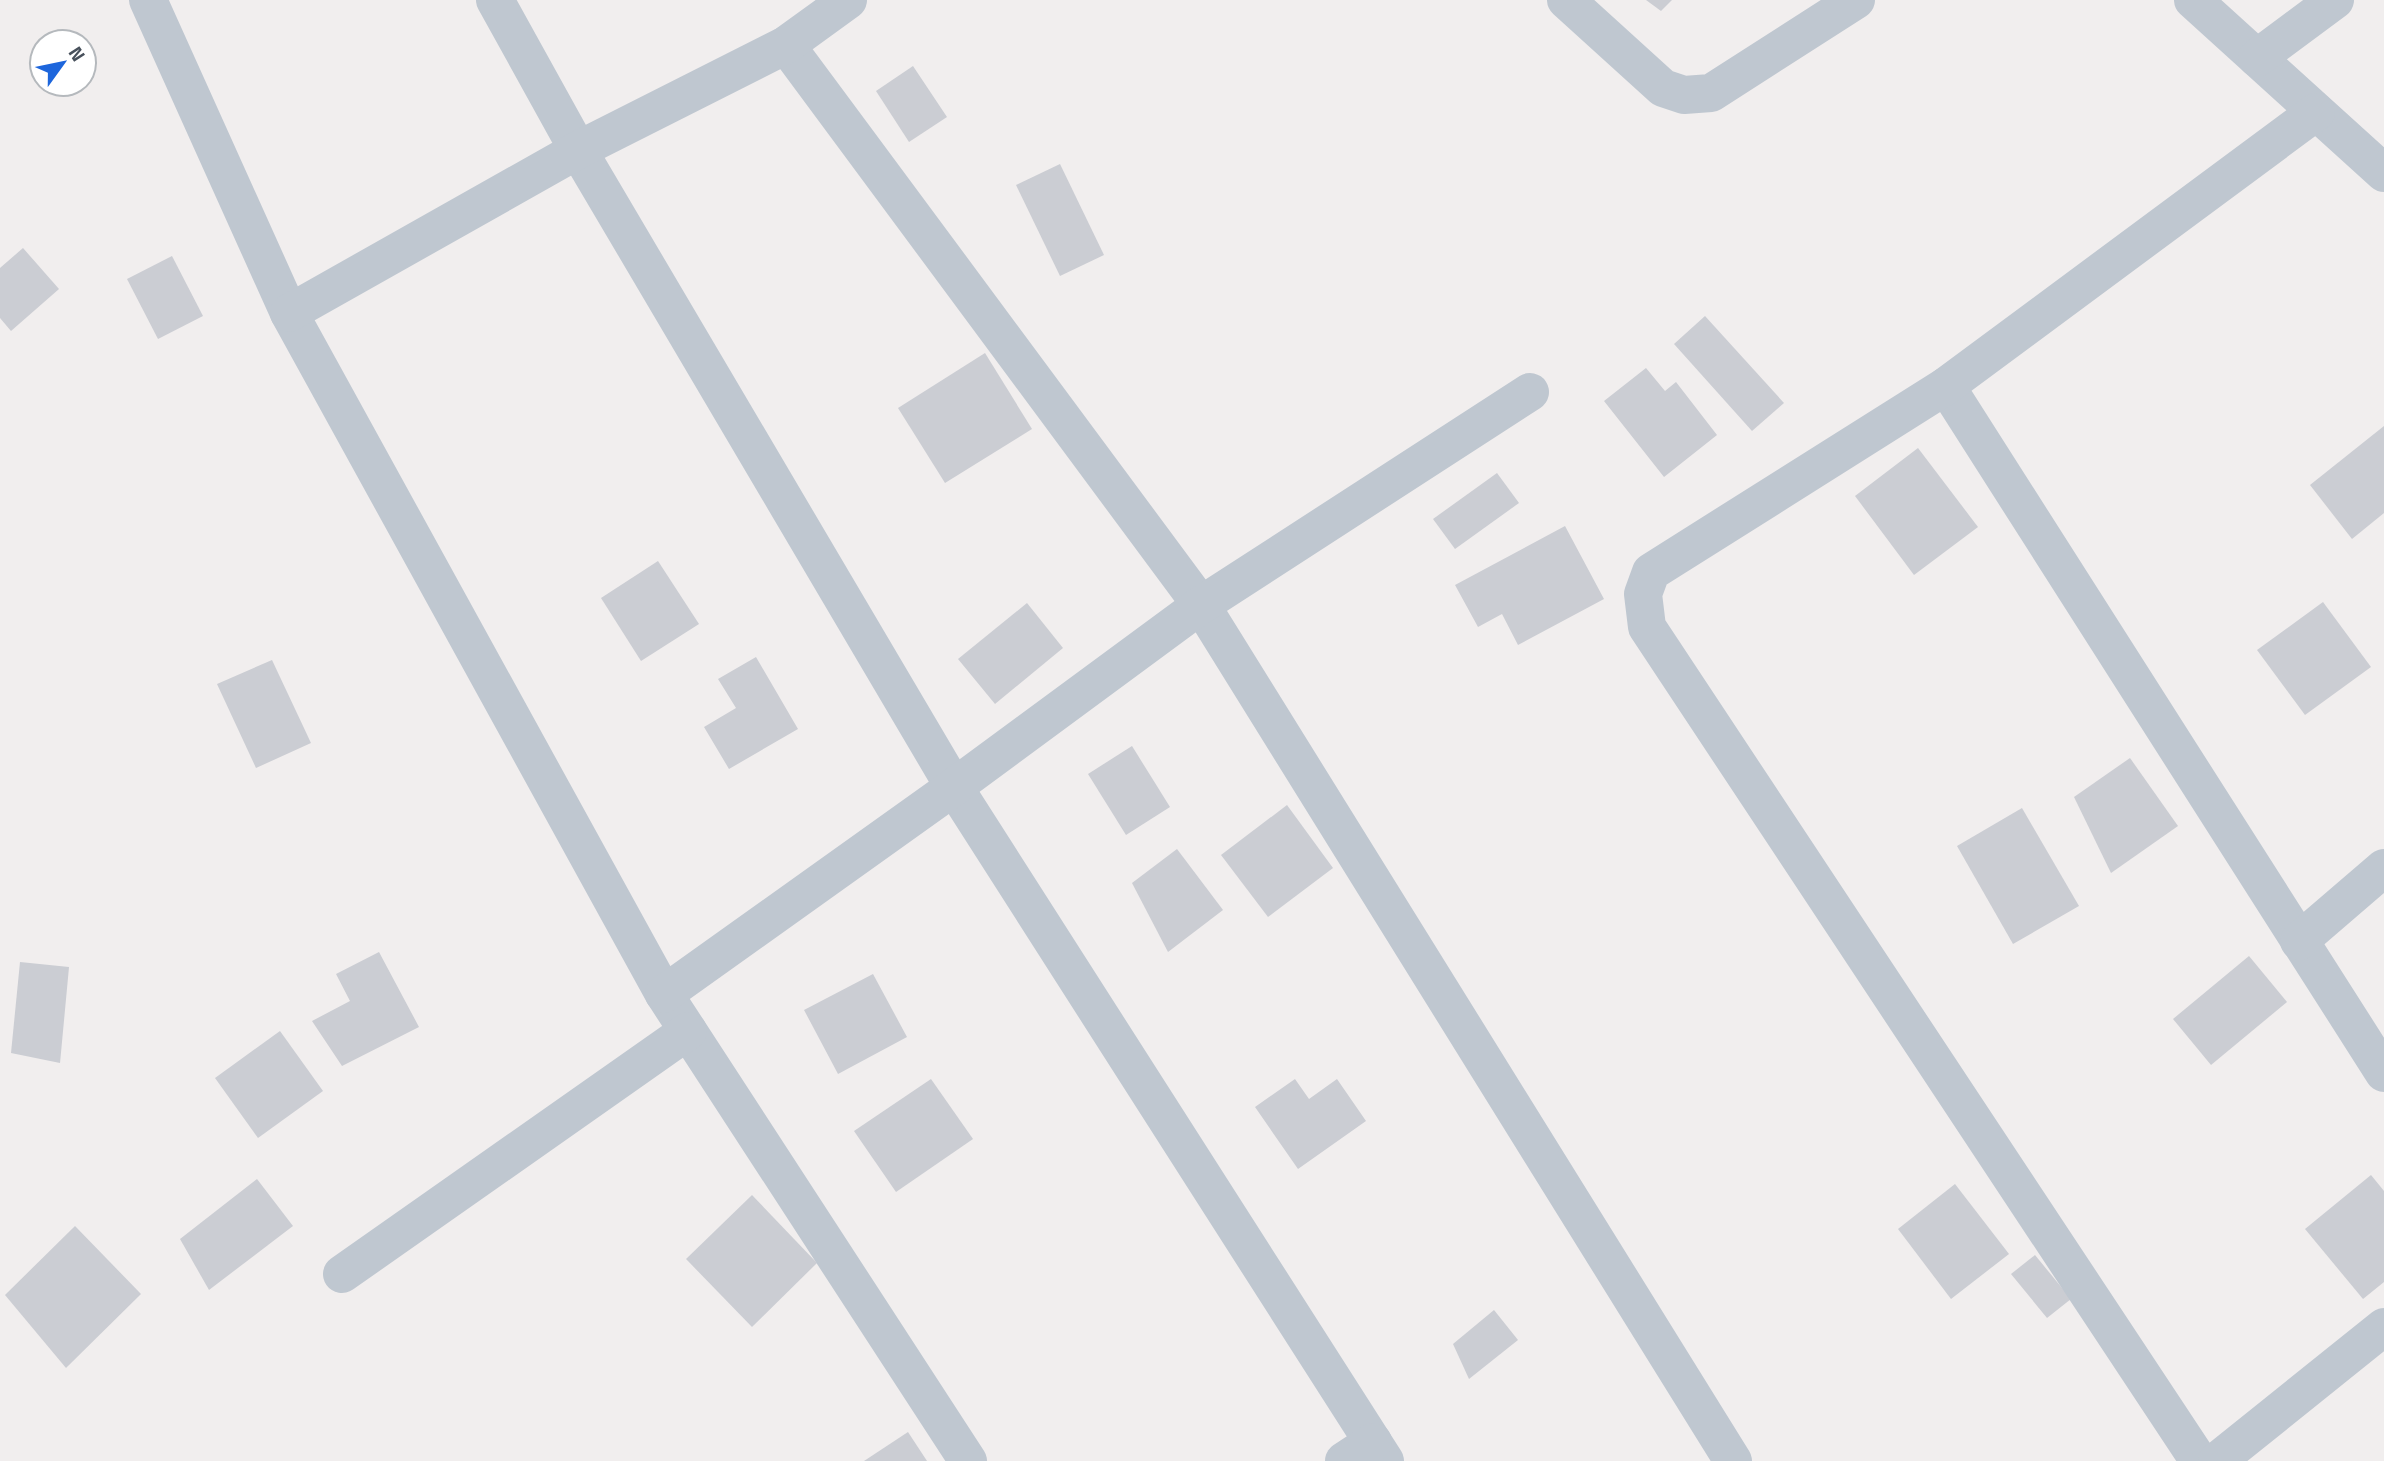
<svg xmlns="http://www.w3.org/2000/svg" width="2384" height="1461" font-family="'Titillium Web',sans-serif">
<style>
.building{fill:#cbcdd3}
.lines{fill:none;stroke-linecap:round;stroke-linejoin:round}
.minor{stroke:#bfc7d0;stroke-width:38}
</style>
<rect width="100%" height="100%" fill="#f1eeee"/>
<!-- building -->
<g class="building">
<polygon points="1646,0 1672,0 1661,11"/>
<polygon points="913,66 947,117 909,142 876,91"/>
<polygon points="1060,164 1104,255 1060,276 1016,185"/>
<polygon points="23,248 59,289 11,331 0,318 0,268"/>
<polygon points="172,256 203,316 158,339 127,279"/>
<polygon points="1705,316 1784,403 1752,431 1674,344"/>
<polygon points="985,353 1032,429 945,483 898,408"/>
<polygon points="1646,368 1665,391 1676,382 1717,435 1664,477 1604,401"/>
<polygon points="2384,426 2384,513 2352,539 2310,485"/>
<polygon points="1918,448 1978,527 1914,575 1855,496"/>
<polygon points="1497,473 1519,503 1455,549 1433,519"/>
<polygon points="1565,526 1604,599 1518,645 1502,614 1478,627 1455,585"/>
<polygon points="658,561 699,624 641,661 601,598"/>
<polygon points="2323,602 2371,667 2305,715 2257,650"/>
<polygon points="1027,603 1063,648 995,704 958,659"/>
<polygon points="756,657 798,729 729,769 704,727 736,708 718,679"/>
<polygon points="272,660 311,743 256,768 217,684"/>
<polygon points="1132,746 1170,807 1126,835 1088,774"/>
<polygon points="2130,758 2178,826 2111,873 2074,797"/>
<polygon points="1287,805 1333,868 1268,917 1221,855"/>
<polygon points="2022,808 2079,906 2013,944 1957,846"/>
<polygon points="1177,849 1223,910 1168,952 1132,883"/>
<polygon points="379,952 419,1027 342,1066 312,1021 350,1001 336,974"/>
<polygon points="2249,956 2287,1002 2211,1065 2173,1019"/>
<polygon points="20,962 69,967 60,1063 11,1053"/>
<polygon points="873,974 907,1037 838,1074 804,1010"/>
<polygon points="280,1031 323,1091 258,1138 215,1078"/>
<polygon points="931,1079 973,1139 896,1192 854,1131"/>
<polygon points="1295,1079 1309,1099 1337,1079 1366,1121 1298,1169 1255,1107"/>
<polygon points="2371,1175 2384,1191 2384,1282 2363,1299 2305,1229"/>
<polygon points="257,1179 293,1226 209,1290 180,1239"/>
<polygon points="1955,1184 2009,1254 1951,1299 1898,1229"/>
<polygon points="752,1195 817,1263 752,1327 686,1259"/>
<polygon points="75,1226 141,1294 66,1368 5,1295"/>
<polygon points="2035,1255 2071,1299 2047,1318 2011,1274"/>
<polygon points="1494,1310 1518,1340 1469,1379 1453,1344"/>
<polygon points="908,1432 927,1461 864,1461"/>
</g>
<g class="lines">
<!-- minor -->
<g class="minor">
<polyline points="148,0 289,313 664,994 968,1461"/>
<polyline points="495,0 578,150 954,787 1385,1461"/>
<polyline points="1566,0 1663,88 1684,95 1711,93 1856,0"/>
<polyline points="2193,0 2384,173"/>
<polyline points="786,45 1201,605 1733,1461"/>
<polyline points="2257,58 2335,0"/>
<polyline points="289,313 578,150 786,45 848,0"/>
<polyline points="1946,386 2384,1073"/>
<polyline points="2299,941 2384,868"/>
<polyline points="664,994 954,787 1201,605 1530,392"/>
<polyline points="342,1274 688,1031"/>
<polyline points="1344,1461 1373,1442"/>
<polyline points="2199,1461 1647,627 1643,594 1651,572 1946,386 2316,112"/>
<polyline points="2217,1461 2384,1327"/>
</g>
</g>
<!-- north arrow -->
<g transform="translate(63 63) rotate(57)"><circle r="33" fill="#ffffff" stroke="#b5b9bd" stroke-width="2"/>
<path d="M0-5L12 26L0 18L-12 26Z" fill="#1d66dc"/>
<text y="-10" font-size="19" font-weight="bold" text-anchor="middle" fill="#47505b">N</text>
</g>
</svg>
